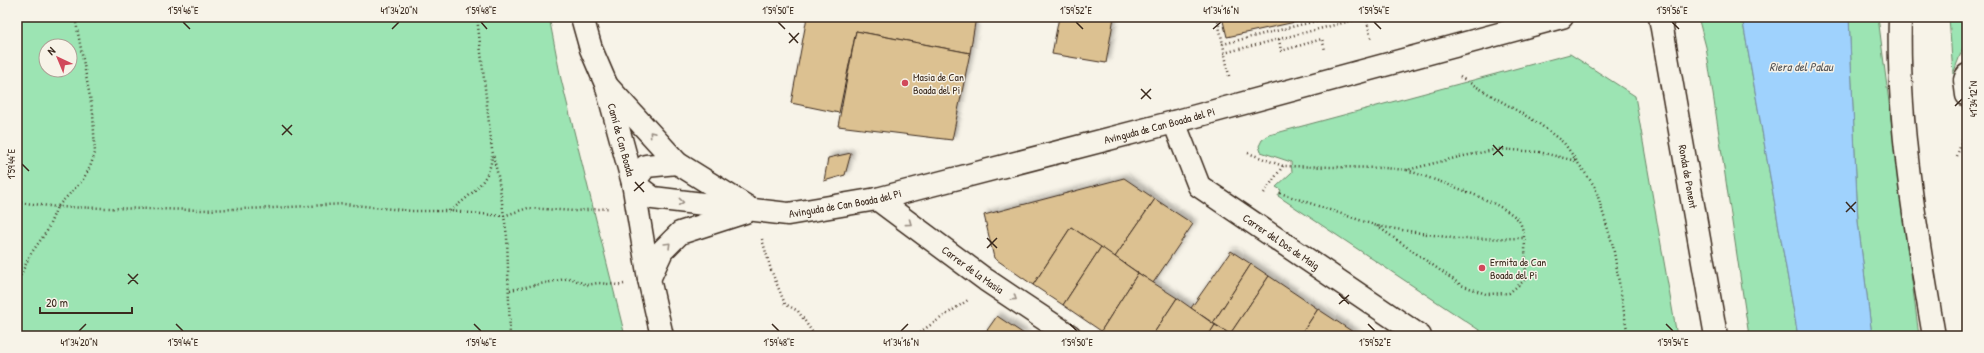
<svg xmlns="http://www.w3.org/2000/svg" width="1984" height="353" font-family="'Patrick Hand',sans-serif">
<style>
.green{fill:#9ce4b3;stroke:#6c8768;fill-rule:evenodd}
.water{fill:#9fd2fd;stroke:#778fa4}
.building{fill:#dcc191;stroke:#3b2a1e;filter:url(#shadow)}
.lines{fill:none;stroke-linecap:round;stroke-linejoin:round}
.minor-casing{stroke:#3b2a1e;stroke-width:25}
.secondary-casing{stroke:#3b2a1e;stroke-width:25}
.path{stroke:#3b2a1e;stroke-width:2.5;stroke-dasharray:1 3;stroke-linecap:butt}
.minor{stroke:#f7f3e8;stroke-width:22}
.secondary{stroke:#f7f3e8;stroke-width:22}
.oneway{stroke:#998e83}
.ticks{fill:none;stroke:#3b2a1e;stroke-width:1.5}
.poi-dot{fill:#d1495b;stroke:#f7f3e8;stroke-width:1.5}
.labels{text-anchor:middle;stroke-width:3;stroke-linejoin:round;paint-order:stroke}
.poi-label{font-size:11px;fill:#3b2a1e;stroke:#f7f3e8;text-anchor:start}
.street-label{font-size:11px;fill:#3b2a1e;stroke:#f7f3e8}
.water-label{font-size:12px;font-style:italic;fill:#545456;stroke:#f7f3e8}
.neatline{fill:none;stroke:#3b2a1e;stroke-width:1.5}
.ticks-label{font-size:10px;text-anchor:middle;fill:#3b2a1e}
</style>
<defs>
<filter id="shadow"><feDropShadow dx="3.5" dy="-3.5" stdDeviation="2" flood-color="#0004"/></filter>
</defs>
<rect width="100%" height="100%" fill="#f7f3e8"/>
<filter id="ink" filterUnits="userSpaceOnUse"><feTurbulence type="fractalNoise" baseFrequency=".025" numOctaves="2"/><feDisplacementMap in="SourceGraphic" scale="8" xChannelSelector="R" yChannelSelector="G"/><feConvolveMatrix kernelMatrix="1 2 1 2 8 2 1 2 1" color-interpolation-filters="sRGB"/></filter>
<g filter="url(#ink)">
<!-- green -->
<g class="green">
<path d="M 17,17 L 549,17 L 561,79 L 625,336 L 17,336 ZM 46,46 L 70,46 L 70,70 L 46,70 Z"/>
<polygon points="1698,17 1742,17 1798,336 1749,336 1706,47"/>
<polygon points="1849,17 1878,17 1919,336 1872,336 1858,222"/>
<polygon points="1949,17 1967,17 1967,37 1953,74"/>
<polygon points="1570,54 1635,96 1677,336 1488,336 1278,196 1281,190 1276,187 1292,172 1291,162 1261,152 1259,146 1262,140 1269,135"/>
</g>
<!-- water -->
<polygon class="water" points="1742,17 1849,17 1858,222 1872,336 1798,336"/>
<!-- building -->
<g class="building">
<polygon points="807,17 976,17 970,53 856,31 839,113 791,103"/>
<polygon points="1059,17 1114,17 1106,63 1052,54"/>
<polygon points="1222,17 1313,17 1313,18 1227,37"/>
<polygon points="856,31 970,53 952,140 838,126"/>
<polygon points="851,153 845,175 824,181 828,158"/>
<polygon points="1124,178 1155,199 1115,257 1071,227 1033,285 994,258 984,215"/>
<polygon points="1155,199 1193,224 1153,283 1115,257"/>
<polygon points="1071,227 1101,247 1063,305 1033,285"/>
<polygon points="1101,247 1138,273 1101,331 1063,305"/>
<polygon points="1231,251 1251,264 1213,323 1191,308"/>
<polygon points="1251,264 1269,276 1230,334 1213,323"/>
<polygon points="1138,273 1177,298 1152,336 1109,336 1101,331"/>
<polygon points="1269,276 1318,309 1300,336 1233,336 1230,334"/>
<polygon points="1177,298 1215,325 1208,336 1152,336"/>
<polygon points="1318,309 1356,334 1355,336 1300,336"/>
<polygon points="997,316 1027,336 983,336"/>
<polygon points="1215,325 1230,334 1233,336 1208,336"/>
</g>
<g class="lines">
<defs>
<g id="minor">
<path id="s1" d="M 582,17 L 591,49 L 606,84 L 633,183 L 649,279 L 662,336"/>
<path id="s2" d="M 1660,17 L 1716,336"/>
<polyline points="1967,75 1965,80 1967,95"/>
<polyline points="607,86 677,163 746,206"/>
<path id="s3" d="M 1174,122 L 1199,186 L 1420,336"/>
<path id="s4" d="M 633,183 L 653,198 L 788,214 L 877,199 L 1174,122 L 1562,17"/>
<polyline points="633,183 646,166 677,163"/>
<path id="s5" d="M 877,199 L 986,280 L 1070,336"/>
<polyline points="649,279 662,251 680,233 745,212"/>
</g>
<path id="secondary" d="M 1900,17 C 1897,124 1916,231 1934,336"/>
</defs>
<!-- minor casing -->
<use href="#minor" class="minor-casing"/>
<!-- secondary casing -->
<use href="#secondary" class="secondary-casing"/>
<!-- path -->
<g class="path">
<polyline points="477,17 492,150 498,176 507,236 510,336"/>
<polyline points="1217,17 1223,44"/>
<polyline points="1366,17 1371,38"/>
<polyline points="1279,39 1281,51 1322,39 1325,50"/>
<polyline points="1224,53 1366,17"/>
<polyline points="1229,76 1223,44 1332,17"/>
<polyline points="1460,77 1538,123 1564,143 1595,187 1613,246 1628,336"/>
<polyline points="1248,153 1283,166 1385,168 1407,170 1459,157 1499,149 1539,152 1576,161"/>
<polyline points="1957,156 1963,138"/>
<polyline points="1264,193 1283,166"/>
<polyline points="1280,193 1377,226 1459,239 1523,238"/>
<polyline points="17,202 57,207 201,210 272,208 344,204 412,211 450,211 503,216 528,208 575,211 610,208"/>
<path d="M 450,211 C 469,196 491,181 492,155"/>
<path d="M 1377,226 L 1461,285 L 1486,294 L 1509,293 L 1526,279 C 1525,265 1527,233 1519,221 C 1505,202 1431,179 1407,170"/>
<polyline points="762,239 771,270 785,304 798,311 815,336"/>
<polyline points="17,283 30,255 47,231 57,207 82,181 90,167 95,153 93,113 75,17"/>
<polyline points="510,290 570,278 587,285 598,283 619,285 624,284"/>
<polyline points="918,336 923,330 968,300"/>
</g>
<!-- minor -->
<use href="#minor" class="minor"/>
<!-- secondary -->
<use href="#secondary" class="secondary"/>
</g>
<!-- one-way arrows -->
<defs><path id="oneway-chevron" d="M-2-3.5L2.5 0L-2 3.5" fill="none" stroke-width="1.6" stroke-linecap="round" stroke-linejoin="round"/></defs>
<g class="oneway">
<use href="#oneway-chevron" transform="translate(652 134) rotate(-131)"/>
<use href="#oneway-chevron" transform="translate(681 202) rotate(6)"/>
<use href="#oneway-chevron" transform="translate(909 223) rotate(36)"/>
<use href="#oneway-chevron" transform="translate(668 245) rotate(-45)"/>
<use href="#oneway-chevron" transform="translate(1014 298) rotate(34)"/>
</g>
</g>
<!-- ticks -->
<path class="ticks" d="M 183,22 L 190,29M 481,22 L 487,29M 778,22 L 785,29M 1076,22 L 1083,29M 1374,22 L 1381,29M 1672,22 L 1679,29M 392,29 L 399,22M 1213,29 L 1221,22M 789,33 L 798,43M 789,43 L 799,33M 1141,89 L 1151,99M 1141,99 L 1151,89M 1955,106 L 1962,99M 282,125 L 292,135M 282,135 L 292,125M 1493,145 L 1503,156M 1493,155 L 1503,146M 22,164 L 29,171M 635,182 L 644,192M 634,191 L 644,182M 1846,202 L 1855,212M 1846,212 L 1856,202M 987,238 L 997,248M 987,248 L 997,238M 128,274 L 138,284M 128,284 L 138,274M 1339,294 L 1349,304M 1339,304 L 1349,295M 176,324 L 183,331M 474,324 L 481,331M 772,324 L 779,331M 1070,324 L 1077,331M 1368,324 L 1375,331M 1666,324 L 1673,331M 79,331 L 86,324M 901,331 L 908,324"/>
<!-- markers -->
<g class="poi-dot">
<circle cx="905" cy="83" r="4"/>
<circle cx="1482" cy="268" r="4"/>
</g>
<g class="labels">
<!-- poi labels -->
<g class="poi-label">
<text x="913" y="81">Masia de Can<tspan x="913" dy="13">Boada del Pi</tspan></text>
<text x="1490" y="266">Ermita de Can<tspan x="1490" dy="13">Boada del Pi</tspan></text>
</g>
<!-- street labels -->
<g class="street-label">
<text dy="4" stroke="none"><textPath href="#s4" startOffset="543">Avinguda de Can Boada del Pi</textPath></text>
<text dy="4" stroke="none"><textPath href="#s1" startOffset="129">Camí de Can Boada</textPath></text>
<text dy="4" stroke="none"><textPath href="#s2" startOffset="162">Ronda de Ponent</textPath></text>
<text dy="4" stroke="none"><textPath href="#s4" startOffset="219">Avinguda de Can Boada del Pi</textPath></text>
<text dy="4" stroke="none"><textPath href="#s3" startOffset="168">Carrer del Dos de Maig</textPath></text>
<text dy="4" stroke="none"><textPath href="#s5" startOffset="119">Carrer de la Masia</textPath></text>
</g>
<!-- water labels -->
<g class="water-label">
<text x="1801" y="71">Riera del Palau</text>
</g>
</g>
<!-- margin -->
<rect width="1984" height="353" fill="none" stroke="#f7f3e8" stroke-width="44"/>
<!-- north arrow -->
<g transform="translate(58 58) rotate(316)"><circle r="19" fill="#f7f3e8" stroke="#aca397"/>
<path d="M0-3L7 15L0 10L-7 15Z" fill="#d1495b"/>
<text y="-6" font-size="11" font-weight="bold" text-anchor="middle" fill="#3b2a1e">N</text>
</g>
<!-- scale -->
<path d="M40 307v6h92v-6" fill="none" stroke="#3b2a1e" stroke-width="2"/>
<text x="46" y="307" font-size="12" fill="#3b2a1e" stroke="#f7f3e8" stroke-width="3" paint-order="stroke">20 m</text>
<rect x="22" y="22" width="1940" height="309" class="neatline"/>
<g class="ticks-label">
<text x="183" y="14">1°59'46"E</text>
<text x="399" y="14">41°34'20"N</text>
<text x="481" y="14">1°59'48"E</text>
<text x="778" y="14">1°59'50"E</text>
<text x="1076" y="14">1°59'52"E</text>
<text x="1221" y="14">41°34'16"N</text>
<text x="1374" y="14">1°59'54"E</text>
<text x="1672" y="14">1°59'56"E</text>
<text transform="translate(1973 99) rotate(-90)" y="4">41°34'12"N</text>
<text transform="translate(11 164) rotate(-90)" y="4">1°59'44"E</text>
<text x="79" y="346">41°34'20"N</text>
<text x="183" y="346">1°59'44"E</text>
<text x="481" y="346">1°59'46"E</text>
<text x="779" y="346">1°59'48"E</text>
<text x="901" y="346">41°34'16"N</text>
<text x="1077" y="346">1°59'50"E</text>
<text x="1375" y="346">1°59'52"E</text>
<text x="1673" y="346">1°59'54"E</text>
</g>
</svg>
